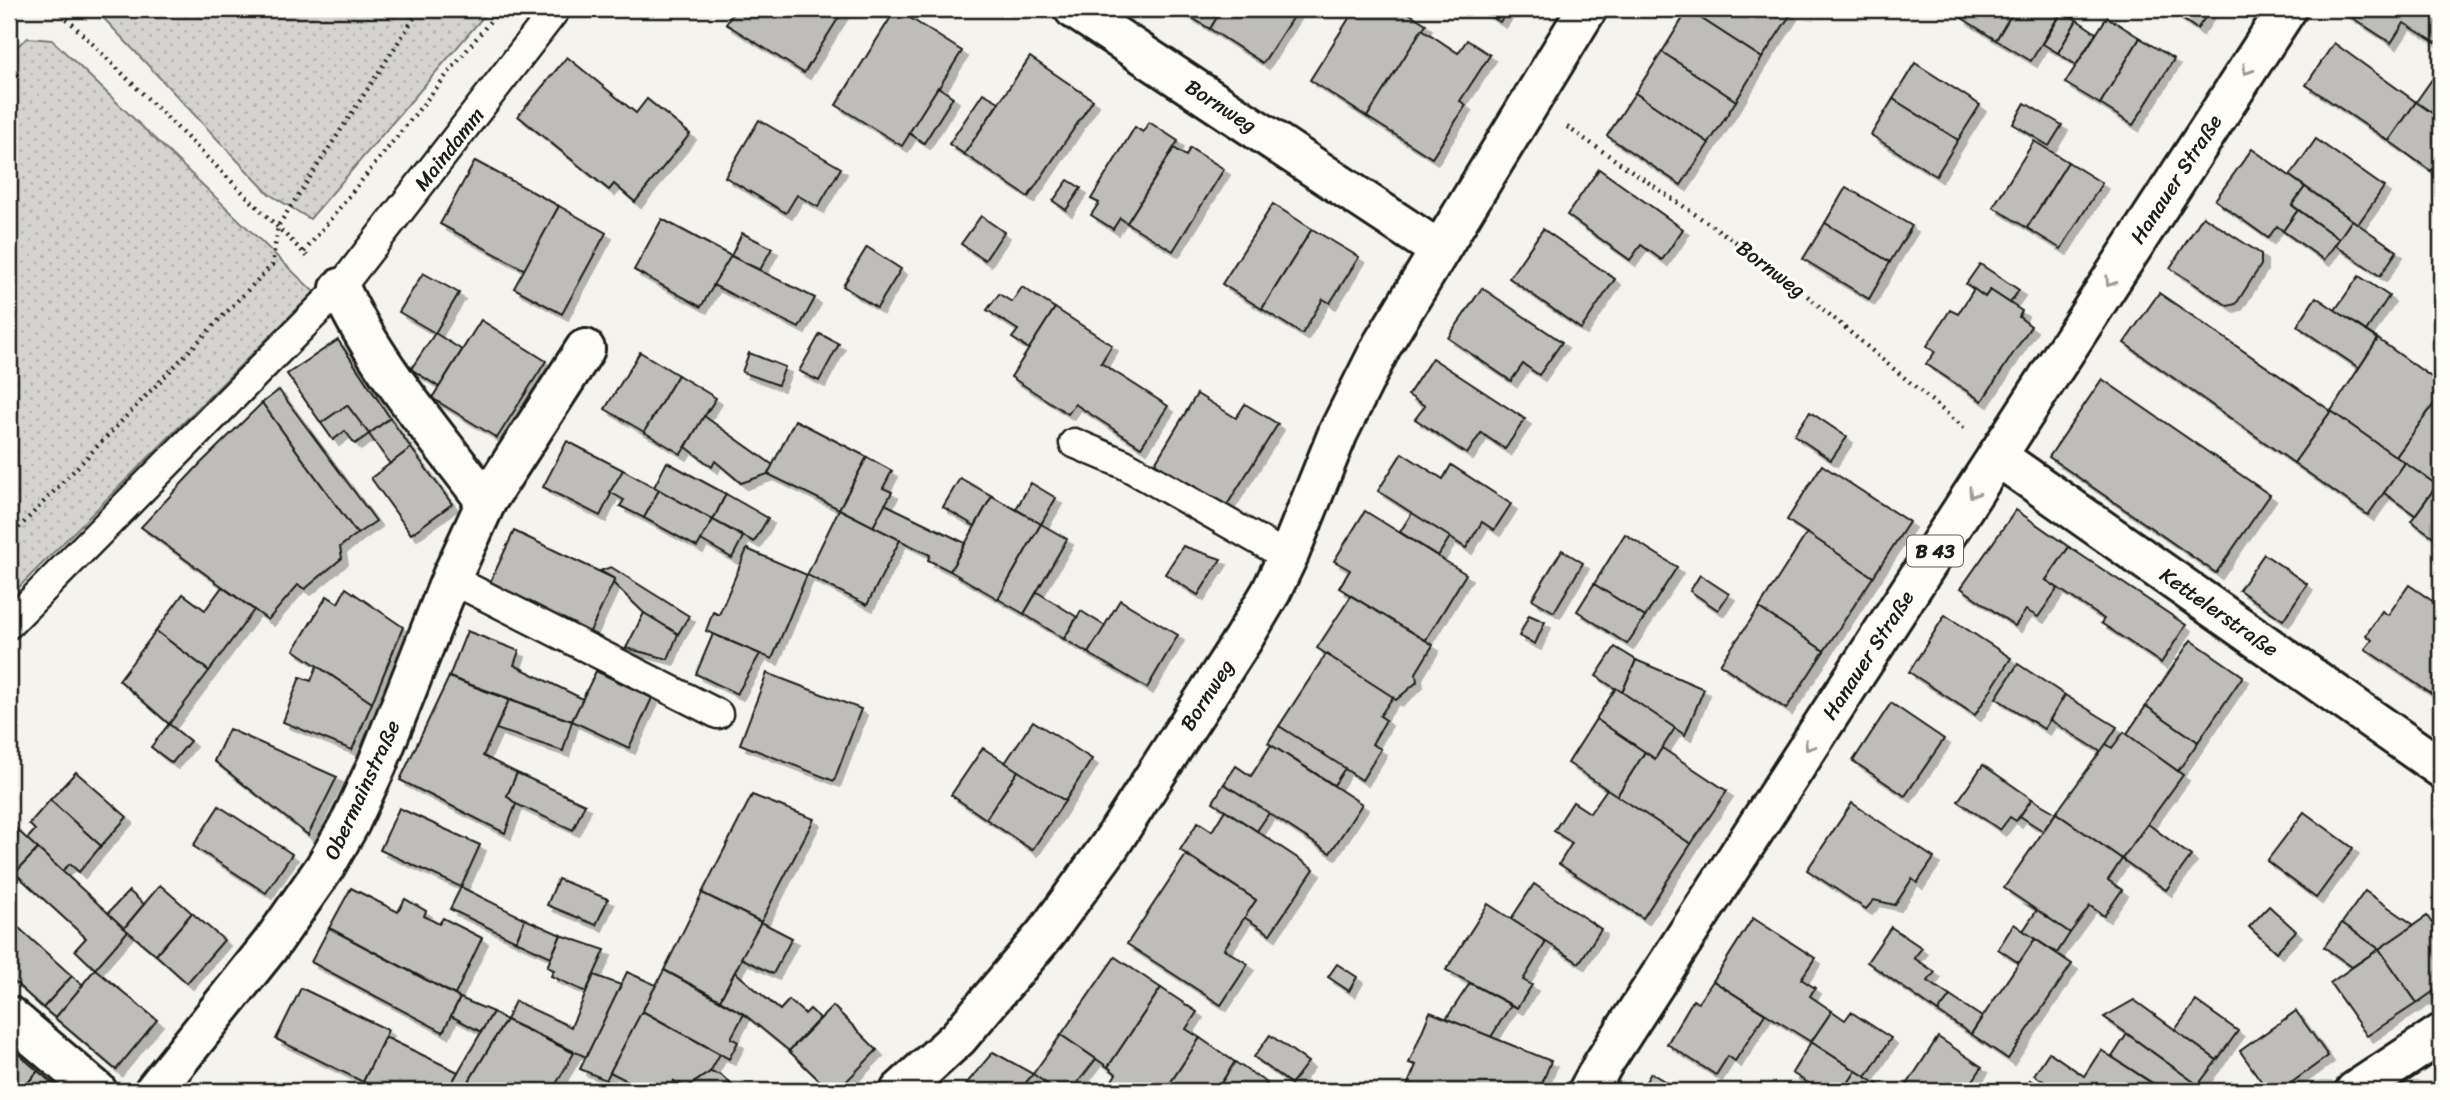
<svg xmlns="http://www.w3.org/2000/svg" width="2450" height="1100" font-family="Sriracha,sans-serif">
<style>
.grass{fill:url(#grass-dots);stroke:#787876;stroke-width:2}
.building{fill:#bebdba;stroke:#1c1c1c;stroke-width:2;filter:url(#shadow)}
.lines{fill:none;stroke-linecap:round;stroke-linejoin:round}
.service-casing{stroke:#1c1c1c;stroke-width:33}
.minor-casing{stroke:#1c1c1c;stroke-width:44}
.primary-casing{stroke:#1c1c1c;stroke-width:44}
.path{stroke:#1c1c1c;stroke-width:4.5;stroke-dasharray:2 5;stroke-linecap:butt}
.service{stroke:#fdfcf7;stroke-width:28}
.minor{stroke:#fdfcf7;stroke-width:38}
.primary{stroke:#fdfcf7;stroke-width:38}
.oneway{stroke:#989794}
.labels{text-anchor:middle;stroke-width:7;stroke-linejoin:round;paint-order:stroke}
.shield{fill:#fdfcf7;stroke:#605f5e;stroke-width:2}
.shield-label{font-size:19px;font-weight:bold;fill:#1c1c1c}
.street-label{font-size:21px;fill:#1c1c1c;stroke:#fdfcf7}
</style>
<defs>
<pattern id="grass-dots" width="8" height="8" patternUnits="userSpaceOnUse" patternTransform="scale(1.75)"><rect width="8" height="8" fill="#d4d3cf"/><path d="M2 2h.1M6 6h.1" fill="none" stroke="#b5b5b1" stroke-width="1.8" stroke-linecap="round"/></pattern>
<filter id="shadow"><feDropShadow dx="6" dy="6" stdDeviation="0" flood-color="#0004"/></filter>
</defs>
<rect width="100%" height="100%" fill="#f4f3ee"/>
<filter id="ink" filterUnits="userSpaceOnUse"><feTurbulence type="fractalNoise" baseFrequency=".0143" numOctaves="2"/><feDisplacementMap in="SourceGraphic" scale="14" xChannelSelector="R" yChannelSelector="G"/><feConvolveMatrix kernelMatrix="1 2 1 2 8 2 1 2 1" color-interpolation-filters="sRGB"/></filter>
<g filter="url(#ink)">
<!-- grass -->
<g class="grass">
<polygon points="95,9 490,9 310,219 269,194"/>
<polygon points="28,38 52,40 314,292 9,597 9,52"/>
</g>
<!-- building -->
<g class="building">
<polygon points="736,9 844,9 804,73 726,24"/>
<polygon points="896,9 962,51 902,146 836,105"/>
<polygon points="1178,9 1222,9 1210,29"/>
<polygon points="1222,9 1298,9 1263,63 1210,29"/>
<polygon points="1355,9 1402,9 1426,24 1367,117 1310,80"/>
<polygon points="1479,9 1509,9 1500,22"/>
<polygon points="1690,9 1783,9 1791,14 1762,58 1688,10"/>
<polygon points="1968,9 2015,9 1996,40 1962,18"/>
<polygon points="2015,9 2063,9 2031,61 1996,40"/>
<polygon points="2168,9 2211,9 2197,29"/>
<polygon points="2339,9 2441,9 2441,35 2436,43 2404,23 2391,43"/>
<polygon points="1688,10 1762,58 1736,101 1662,52"/>
<polygon points="2063,11 2077,20 2058,53 2043,44"/>
<polygon points="2107,17 2140,38 2100,104 2065,83"/>
<polygon points="2077,20 2096,33 2076,65 2058,53"/>
<polygon points="1422,29 1458,53 1467,40 1490,55 1460,101 1466,105 1432,158 1367,117"/>
<polygon points="2140,38 2174,59 2133,125 2100,104"/>
<polygon points="2334,43 2416,102 2389,141 2306,85"/>
<polygon points="1662,52 1736,101 1709,143 1635,93"/>
<polygon points="567,57 636,113 647,99 690,134 635,202 614,184 609,190 518,116"/>
<polygon points="1030,57 1093,100 1028,197 964,154"/>
<polygon points="1915,63 1980,105 1958,140 1893,99"/>
<polygon points="2433,78 2441,84 2441,119 2416,102"/>
<polygon points="938,87 953,97 924,143 909,133"/>
<polygon points="983,93 999,102 964,154 949,144"/>
<polygon points="1635,93 1709,143 1681,185 1607,136"/>
<polygon points="1893,99 1958,140 1936,176 1871,135"/>
<polygon points="2416,102 2441,119 2441,157 2431,171 2389,141"/>
<polygon points="2025,103 2062,125 2049,146 2013,124"/>
<polygon points="759,120 841,168 818,207 797,195 786,213 725,177"/>
<polygon points="1149,122 1178,141 1127,223 1120,218 1113,229 1091,215 1099,203 1091,199 1135,127 1143,132"/>
<polygon points="2316,139 2384,187 2358,224 2290,176"/>
<polygon points="2034,141 2068,162 2027,228 1993,207"/>
<polygon points="1174,148 1186,156 1190,148 1224,169 1173,251 1127,223"/>
<polygon points="2252,149 2305,187 2292,205 2298,210 2283,231 2277,226 2268,238 2215,200"/>
<polygon points="475,161 559,206 525,270 440,224"/>
<polygon points="2068,162 2102,183 2061,249 2027,228"/>
<polygon points="1599,169 1683,229 1662,260 1641,245 1630,260 1567,215"/>
<polygon points="1068,180 1081,188 1066,210 1053,201"/>
<polygon points="1846,187 1912,226 1890,262 1825,223"/>
<polygon points="2305,187 2352,220 2339,239 2292,205"/>
<polygon points="1273,204 1312,229 1262,309 1222,284"/>
<polygon points="559,206 606,233 562,314 514,288"/>
<polygon points="2298,210 2339,239 2324,260 2283,231"/>
<polygon points="981,216 1004,232 985,260 961,244"/>
<polygon points="2203,216 2261,254 2261,265 2236,304 2228,306 2170,268"/>
<polygon points="662,219 731,256 701,307 634,270"/>
<polygon points="2352,220 2397,251 2380,276 2335,245"/>
<polygon points="1825,223 1890,262 1869,299 1803,259"/>
<polygon points="1312,229 1359,257 1330,303 1323,299 1302,334 1262,309"/>
<polygon points="1543,229 1615,279 1581,329 1509,278"/>
<polygon points="742,233 772,248 760,270 731,256"/>
<polygon points="867,247 901,269 877,308 843,286"/>
<polygon points="731,256 815,298 799,328 713,285"/>
<polygon points="1980,264 2019,290 2010,303 1990,290 1985,297 1966,284"/>
<polygon points="423,273 459,293 435,333 399,312"/>
<polygon points="2359,276 2389,296 2366,331 2335,310"/>
<polygon points="1022,287 1055,308 1029,349 1012,338 1018,330 987,310 999,294 1012,302"/>
<polygon points="1482,288 1562,342 1539,375 1523,364 1511,381 1448,338"/>
<polygon points="1974,289 1985,297 1990,290 2022,311 2019,317 2031,326 1982,401 1926,364 1935,352 1927,346 1950,310 1958,314"/>
<polygon points="2159,293 2331,411 2294,463 2124,343"/>
<polygon points="2316,297 2378,339 2359,368 2297,326"/>
<polygon points="1055,308 1112,345 1101,363 1168,406 1141,447 1075,404 1068,414 1011,377"/>
<polygon points="481,320 546,361 497,438 432,398"/>
<polygon points="435,333 462,350 439,387 411,369"/>
<polygon points="820,334 839,344 819,381 799,371"/>
<polygon points="2378,339 2441,384 2441,394 2396,457 2331,411"/>
<polygon points="338,340 390,418 369,434 347,405 321,423 287,374"/>
<polygon points="640,352 678,375 644,432 605,409"/>
<polygon points="749,353 785,367 778,385 742,372"/>
<polygon points="1432,358 1525,419 1505,449 1481,433 1467,454 1415,419 1425,406 1408,395"/>
<polygon points="678,375 716,398 681,454 644,432"/>
<polygon points="2102,379 2270,495 2216,573 2049,457"/>
<polygon points="279,390 376,521 357,534 262,403"/>
<polygon points="1197,394 1236,418 1245,404 1278,424 1225,508 1155,463"/>
<polygon points="2441,394 2441,488 2396,457"/>
<polygon points="262,403 357,534 340,547 342,558 305,589 298,585 268,620 141,527 200,464"/>
<polygon points="347,405 369,434 355,444 345,431 333,440 321,423"/>
<polygon points="2331,411 2405,463 2368,515 2294,463"/>
<polygon points="1810,412 1847,437 1831,460 1794,435"/>
<polygon points="704,416 773,465 768,474 741,483 715,461 712,467 686,447"/>
<polygon points="390,418 411,448 390,464 369,434"/>
<polygon points="795,420 867,457 839,509 768,474"/>
<polygon points="567,441 623,470 600,516 543,487"/>
<polygon points="411,448 452,504 411,534 371,478"/>
<polygon points="1402,453 1443,479 1451,465 1511,504 1494,530 1482,522 1466,548 1378,491"/>
<polygon points="867,457 892,471 883,488 892,492 873,527 839,509"/>
<polygon points="667,462 726,494 713,520 654,487"/>
<polygon points="2405,463 2437,485 2415,515 2384,493"/>
<polygon points="1822,465 1909,522 1873,577 1787,520"/>
<polygon points="623,470 659,490 644,518 620,506 624,500 610,492"/>
<polygon points="960,478 992,496 975,526 943,507"/>
<polygon points="1031,483 1056,498 1041,524 1016,509"/>
<polygon points="2437,485 2441,488 2441,542 2411,521"/>
<polygon points="659,490 713,520 697,547 644,518"/>
<polygon points="726,494 768,518 754,542 713,520"/>
<polygon points="992,496 1041,524 998,599 950,571"/>
<polygon points="885,504 965,543 950,571 928,560 930,555 873,527"/>
<polygon points="839,509 900,540 867,605 807,575"/>
<polygon points="2016,510 2069,547 2046,580 2058,588 2038,617 2026,610 2015,626 1961,588"/>
<polygon points="1365,511 1466,574 1425,641 1339,588 1350,570 1334,561"/>
<polygon points="1412,513 1450,537 1438,556 1400,532"/>
<polygon points="713,520 743,537 732,558 701,540"/>
<polygon points="1041,524 1067,539 1024,614 998,599"/>
<polygon points="514,531 615,579 587,638 486,591"/>
<polygon points="1807,533 1873,577 1824,651 1759,608"/>
<polygon points="1625,534 1677,567 1645,617 1594,584"/>
<polygon points="1183,546 1221,559 1198,595 1165,574"/>
<polygon points="2069,547 2186,625 2161,663 2101,623 2104,619 2046,580"/>
<polygon points="747,549 807,575 772,659 706,631 713,612 719,615"/>
<polygon points="1562,550 1583,563 1554,612 1532,599"/>
<polygon points="2264,554 2307,584 2283,620 2239,590"/>
<polygon points="611,567 689,616 678,634 644,613 613,583 615,579 600,571"/>
<polygon points="1700,575 1729,594 1718,610 1690,591"/>
<polygon points="1594,584 1645,617 1627,644 1577,611"/>
<polygon points="2409,585 2441,607 2441,683 2433,695 2365,649 2372,640 2366,635 2382,611 2388,615"/>
<polygon points="222,587 254,610 209,671 156,631 183,594 205,610"/>
<polygon points="346,588 403,627 372,703 294,650 327,596 338,603"/>
<polygon points="1037,592 1077,617 1064,639 1024,614"/>
<polygon points="1351,596 1433,645 1416,673 1417,682 1396,700 1317,648"/>
<polygon points="1120,600 1178,635 1147,688 1088,653"/>
<polygon points="1759,608 1824,651 1786,709 1720,664"/>
<polygon points="1081,611 1105,626 1088,653 1064,639"/>
<polygon points="644,613 678,634 668,659 626,648"/>
<polygon points="1529,615 1545,622 1535,644 1519,636"/>
<polygon points="1945,615 2011,658 1975,715 1909,672"/>
<polygon points="156,631 209,671 169,724 119,680"/>
<polygon points="467,631 519,651 514,665 583,699 572,721 449,677"/>
<polygon points="713,634 760,654 737,694 696,674"/>
<polygon points="2191,640 2243,676 2198,742 2146,706"/>
<polygon points="1615,647 1636,660 1622,693 1596,676"/>
<polygon points="1326,654 1393,697 1380,716 1386,720 1372,744 1381,749 1362,780 1279,726"/>
<polygon points="1636,660 1704,689 1685,735 1622,693"/>
<polygon points="2018,664 2065,695 2044,729 1996,698"/>
<polygon points="317,666 372,703 352,750 283,722 300,677 311,681"/>
<polygon points="596,671 652,698 629,748 572,721"/>
<polygon points="767,673 861,709 834,781 740,744"/>
<polygon points="449,677 509,700 483,756 517,773 507,796 516,804 505,833 400,780"/>
<polygon points="1616,688 1675,728 1655,759 1596,719"/>
<polygon points="2065,695 2117,727 2101,752 2050,720"/>
<polygon points="509,700 572,721 563,751 496,729"/>
<polygon points="1891,703 1944,739 1905,796 1853,761"/>
<polygon points="2146,706 2198,742 2178,771 2126,735"/>
<polygon points="1596,719 1645,752 1617,796 1568,763"/>
<polygon points="1033,721 1092,759 1065,801 1005,763"/>
<polygon points="169,724 190,741 172,763 151,747"/>
<polygon points="1279,726 1345,768 1334,785 1268,743"/>
<polygon points="229,729 337,777 308,835 214,761"/>
<polygon points="2124,732 2183,775 2122,859 2056,813 2106,744 2112,748"/>
<polygon points="1271,745 1362,804 1330,853 1224,784 1236,766 1251,776"/>
<polygon points="983,748 1018,771 986,819 951,795"/>
<polygon points="1662,748 1727,791 1691,844 1617,796 1645,752 1655,759"/>
<polygon points="1983,765 2032,799 2016,821 2010,817 2000,830 1958,801"/>
<polygon points="1018,771 1065,801 1032,850 986,819"/>
<polygon points="76,772 127,817 101,846 50,800"/>
<polygon points="517,773 585,804 573,830 516,804 507,796"/>
<polygon points="1224,784 1269,813 1257,831 1213,802"/>
<polygon points="1607,789 1691,844 1643,918 1559,864 1572,843 1554,831 1573,802 1590,813"/>
<polygon points="752,795 814,819 761,922 702,893"/>
<polygon points="2032,799 2056,813 2043,831 2020,816"/>
<polygon points="50,800 101,846 79,872 70,864 62,871 27,839 35,830 29,824"/>
<polygon points="1852,803 1934,858 1917,883 1912,879 1895,905 1874,900 1866,909 1807,870"/>
<polygon points="219,806 292,854 266,893 193,846"/>
<polygon points="399,808 480,845 461,887 380,850"/>
<polygon points="1225,810 1314,869 1270,934 1244,917 1256,900 1180,850 1198,822 1212,831"/>
<polygon points="2304,812 2353,848 2316,898 2267,861"/>
<polygon points="2056,813 2122,859 2108,880 2122,890 2104,916 2090,906 2070,933 2004,888"/>
<polygon points="9,822 38,849 15,873 9,867"/>
<polygon points="2148,824 2191,856 2166,890 2122,859"/>
<polygon points="38,849 128,931 95,969 75,950 86,938 15,873"/>
<polygon points="1186,855 1256,900 1224,949 1248,964 1221,1005 1127,944"/>
<polygon points="558,879 608,899 596,925 547,905"/>
<polygon points="1534,884 1601,929 1579,963 1511,919"/>
<polygon points="160,885 192,913 156,955 124,928"/>
<polygon points="461,887 525,919 516,941 450,909"/>
<polygon points="351,888 398,912 405,899 426,911 424,916 439,924 443,918 482,938 455,995 329,928"/>
<polygon points="129,891 144,904 124,928 108,913"/>
<polygon points="2365,891 2414,925 2379,949 2342,923"/>
<polygon points="702,893 761,922 720,1000 664,970"/>
<polygon points="1488,904 1546,942 1523,980 1532,985 1517,1008 1446,970"/>
<polygon points="2269,906 2296,931 2276,952 2249,927"/>
<polygon points="2037,910 2070,933 2057,953 2023,931"/>
<polygon points="192,913 224,940 187,983 156,955"/>
<polygon points="2427,916 2441,936 2441,986 2417,1003 2379,949"/>
<polygon points="1753,918 1815,958 1801,979 1815,988 1810,996 1832,1011 1811,1042 1713,981"/>
<polygon points="9,919 72,976 43,1008 9,977"/>
<polygon points="525,919 561,935 551,957 516,941"/>
<polygon points="761,922 792,938 773,974 741,958"/>
<polygon points="2342,923 2379,949 2352,967 2324,947"/>
<polygon points="2014,924 2035,939 2019,963 1998,949"/>
<polygon points="1891,927 1922,948 1914,958 1935,972 1928,981 1950,996 1938,1012 1867,962"/>
<polygon points="329,928 460,998 443,1032 311,962"/>
<polygon points="561,935 605,950 586,992 551,976 554,970 547,967"/>
<polygon points="2035,939 2072,964 2008,1059 1971,1034"/>
<polygon points="2379,949 2417,1003 2367,1036 2330,983"/>
<polygon points="1115,957 1161,988 1108,1067 1061,1035"/>
<polygon points="1337,964 1357,977 1349,991 1328,977"/>
<polygon points="95,969 157,1020 116,1070 55,1018"/>
<polygon points="664,970 744,1014 731,1038 738,1042 729,1059 642,1011"/>
<polygon points="627,972 656,985 606,1080 580,1069"/>
<polygon points="735,972 780,1010 789,1000 805,1014 810,1009 820,1018 789,1051 744,1014 720,1000"/>
<polygon points="594,975 621,985 586,1057 506,1020 515,1001 571,1027"/>
<polygon points="72,976 83,985 55,1018 43,1008"/>
<polygon points="1713,981 1765,1014 1735,1061 1728,1056 1716,1075 1667,1044 1693,1000 1698,1003"/>
<polygon points="1470,983 1511,1005 1491,1037 1446,1019"/>
<polygon points="301,988 388,1030 363,1082 276,1039"/>
<polygon points="1161,988 1197,1012 1186,1029 1200,1038 1165,1091 1114,1091 1108,1087 1116,1074 1108,1067"/>
<polygon points="1950,996 1982,1017 1971,1034 1938,1012"/>
<polygon points="460,998 493,1012 481,1032 451,1016"/>
<polygon points="2134,1000 2217,1060 2198,1085 2104,1017"/>
<polygon points="2196,1001 2238,1031 2217,1060 2175,1030"/>
<polygon points="833,1006 877,1050 837,1091 830,1091 789,1051"/>
<polygon points="642,1011 720,1054 710,1072 686,1088 674,1081 669,1091 647,1091 610,1072"/>
<polygon points="1832,1011 1845,1020 1851,1012 1891,1038 1866,1077 1811,1042"/>
<polygon points="2296,1011 2328,1056 2280,1091 2268,1091 2240,1051"/>
<polygon points="493,1012 506,1020 463,1091 447,1091"/>
<polygon points="1430,1012 1551,1061 1539,1091 1405,1091 1416,1065 1409,1063"/>
<polygon points="506,1020 574,1053 552,1091 463,1091"/>
<polygon points="2127,1034 2198,1085 2208,1091 2165,1091 2112,1057"/>
<polygon points="1061,1035 1096,1059 1071,1091 1057,1091 1033,1074"/>
<polygon points="1270,1035 1308,1062 1291,1084 1254,1057"/>
<polygon points="385,1037 458,1072 447,1091 398,1091 388,1086 383,1091 363,1082"/>
<polygon points="1938,1037 1982,1067 1966,1091 1903,1091"/>
<polygon points="1200,1038 1235,1062 1216,1091 1165,1091"/>
<polygon points="1811,1042 1856,1071 1843,1091 1821,1091 1792,1073"/>
<polygon points="9,1046 38,1071 21,1091 9,1091"/>
<polygon points="2101,1050 2153,1084 2149,1091 2059,1091 2034,1075 2049,1052 2084,1076"/>
<polygon points="993,1052 1033,1074 1019,1091 975,1091 966,1084"/>
<polygon points="1235,1062 1267,1083 1262,1091 1216,1091"/>
<polygon points="38,1071 61,1091 21,1091"/>
<polygon points="1856,1071 1866,1077 1888,1091 1843,1091"/>
<polygon points="710,1072 721,1075 733,1086 743,1091 669,1091 674,1081 686,1088"/>
<polygon points="1651,1073 1681,1091 1640,1091"/>
<polygon points="2030,1080 2047,1091 2023,1091"/>
</g>
<g class="lines">
<defs>
<g id="service">
<polyline points="1074,443 1124,464 1288,557"/>
<polyline points="451,579 718,714"/>
<polyline points="9,624 340,288 556,9"/>
</g>
<g id="minor">
<polyline points="1074,9 1439,250"/>
<path d="M 340,288 C 375,366 435,433 486,502"/>
<polyline points="1997,456 2441,768"/>
<polyline points="9,1016 97,1091"/>
<polyline points="154,1091 272,943 325,867 350,823 377,765 452,576 486,502 585,349"/>
<polyline points="900,1091 958,1038 1047,932 1109,847 1243,639 1271,592 1290,552 1338,433 1382,345 1587,9"/>
<polyline points="2355,1091 2441,1034"/>
</g>
<polyline id="primary" points="1588,1091 1603,1064 2287,9"/>
</defs>
<!-- service casing -->
<use href="#service" class="service-casing"/>
<!-- minor casing -->
<use href="#minor" class="minor-casing"/>
<!-- primary casing -->
<use href="#primary" class="primary-casing"/>
<!-- path -->
<g class="path">
<polyline points="57,9 309,258"/>
<polyline points="9,23 21,9"/>
<polyline points="1567,127 1774,268 1964,428"/>
<polyline points="304,252 500,9"/>
<polyline points="9,538 272,265 278,226 420,9"/>
</g>
<!-- service -->
<use href="#service" class="service"/>
<!-- minor -->
<use href="#minor" class="minor"/>
<!-- primary -->
<use href="#primary" class="primary"/>
</g>
<!-- one-way arrows -->
<defs><path id="oneway-chevron" d="M-2-3.5L2.5 0L-2 3.5" fill="none" stroke-width="1.6" stroke-linecap="round" stroke-linejoin="round" transform="scale(1.75)"/></defs>
<g class="oneway">
<use href="#oneway-chevron" transform="translate(2247 70) rotate(123)"/>
<use href="#oneway-chevron" transform="translate(2110 282) rotate(123)"/>
<use href="#oneway-chevron" transform="translate(1973 493) rotate(123)"/>
<use href="#oneway-chevron" transform="translate(1809 746) rotate(123)"/>
</g>
</g>
<g class="labels">
<!-- shield labels -->
<rect class="shield" x="1907" y="535.5" width="56" height="31" rx="5"/>
<g class="shield-label">
<text x="1935" y="558">B 43</text>
</g>
<!-- street labels -->
<g class="street-label">
<text transform="translate(1221 106) rotate(33)" y="7">Bornweg</text>
<text transform="translate(449 149) rotate(-52)" y="7">Maindamm</text>
<text transform="translate(2176 179) rotate(-57)" y="7">Hanauer Straße</text>
<text transform="translate(1771 269) rotate(37)" y="7">Bornweg</text>
<text transform="translate(2219 612) rotate(35)" y="7">Kettelerstraße</text>
<text transform="translate(1868 655) rotate(-57)" y="7">Hanauer Straße</text>
<text transform="translate(1207 695) rotate(-57)" y="7">Bornweg</text>
<text transform="translate(362 790) rotate(-65)" y="7">Obermainstraße</text>
</g>
</g>
<!-- margin -->
<rect width="2450" height="1100" fill="none" stroke="#fdfcf7" stroke-width="35"/>
<rect x="18" y="18" width="2415" height="1065" fill="none" stroke="#1c1c1c" stroke-width="2.5" filter="url(#ink)"/>
</svg>
